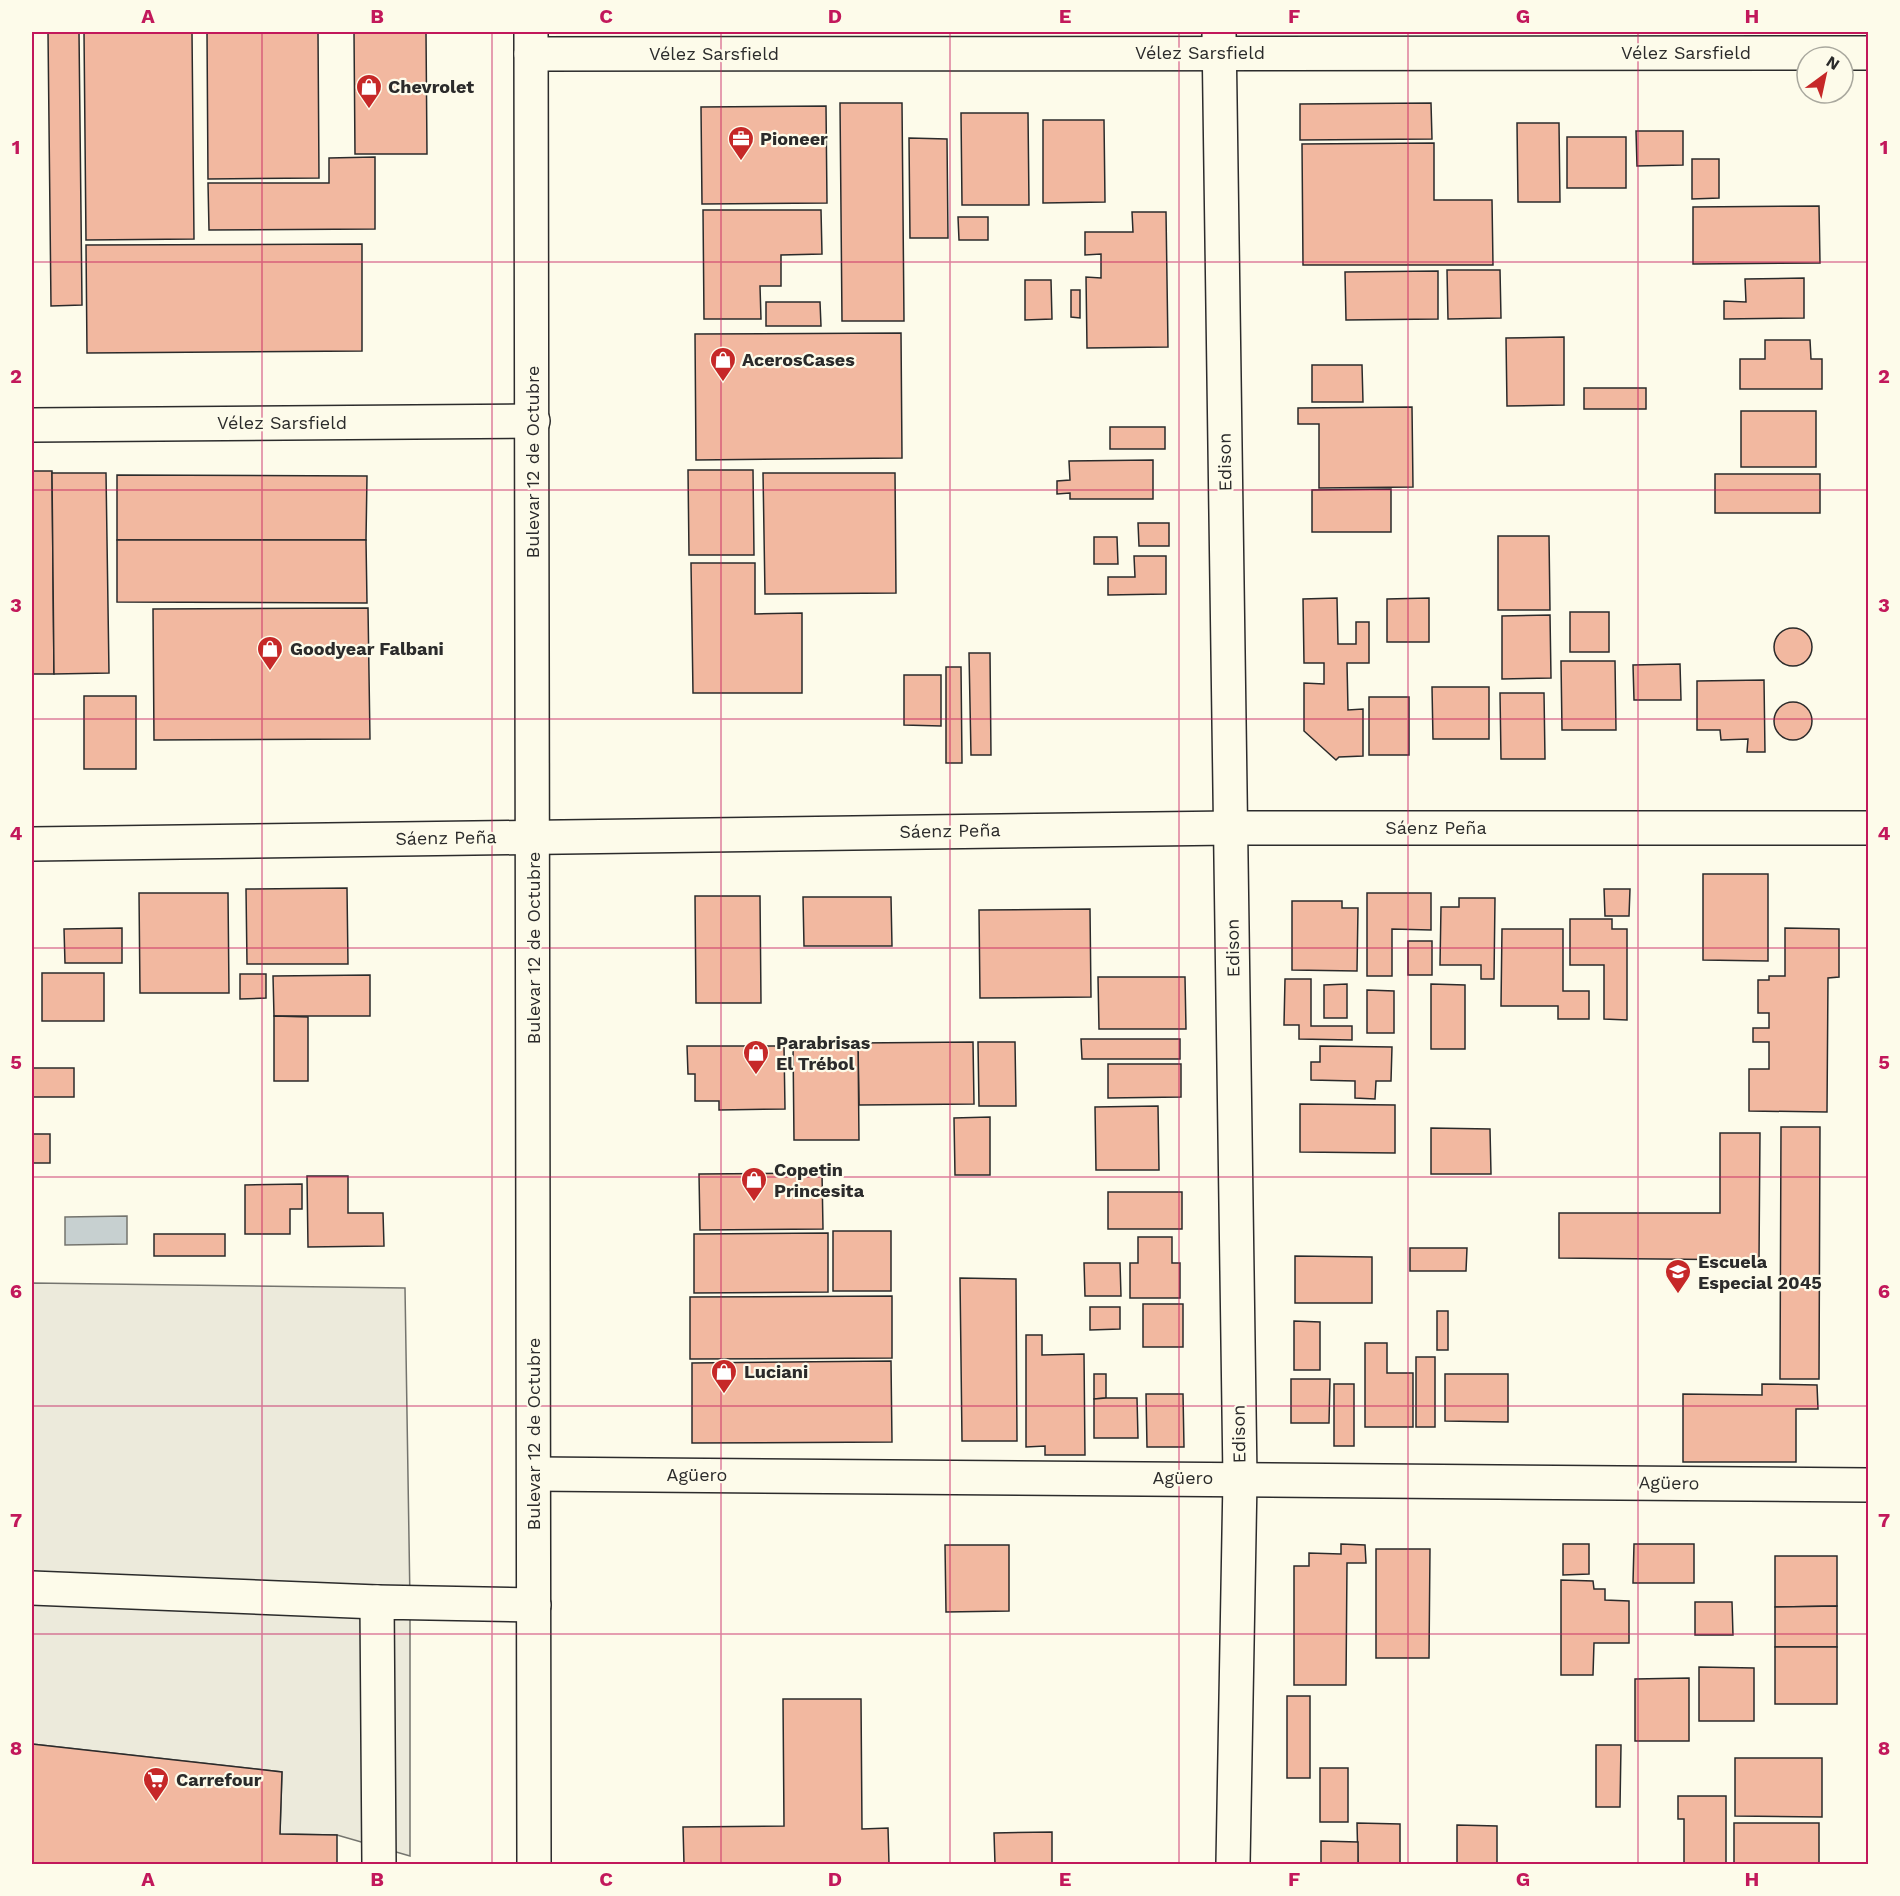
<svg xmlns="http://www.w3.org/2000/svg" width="1900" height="1896" font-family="'Work Sans',sans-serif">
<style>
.parking{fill:#eceadb;stroke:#74746e;stroke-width:1.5}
.water{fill:#c7d0d0;stroke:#74746e;stroke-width:1.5}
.building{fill:#f2b8a0;stroke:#2b2b2b;stroke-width:1.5}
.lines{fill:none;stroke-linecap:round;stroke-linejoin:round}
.minor-casing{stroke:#2b2b2b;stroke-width:36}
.highway-casing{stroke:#2b2b2b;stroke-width:36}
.minor{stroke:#fdfbea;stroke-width:33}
.highway{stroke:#fdfbea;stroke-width:33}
.grid{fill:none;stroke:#c2185b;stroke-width:1.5;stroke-opacity:0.55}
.labels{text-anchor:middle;stroke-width:4.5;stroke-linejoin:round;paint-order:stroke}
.street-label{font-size:18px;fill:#2b2b2b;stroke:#fdfbea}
.poi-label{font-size:18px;font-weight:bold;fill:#2b2b2b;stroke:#fdfbea;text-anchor:start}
.neatline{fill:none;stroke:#c2185b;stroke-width:2}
.grid-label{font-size:20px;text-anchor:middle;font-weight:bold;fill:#c2185b}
</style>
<rect width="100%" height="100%" fill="#fdfbea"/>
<!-- parking -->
<polygon class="parking" points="32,1283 405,1288 410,1602 410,1856 337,1835 280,1834 282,1772 32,1744"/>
<!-- water -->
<polygon class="water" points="127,1216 127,1244 65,1245 65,1217"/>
<!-- building -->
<g class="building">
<polygon points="48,32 79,32 82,305 51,306"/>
<polygon points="84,32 192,32 194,239 86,240"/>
<polygon points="207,32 318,32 319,178 208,179"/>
<polygon points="354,32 426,32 427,154 355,154"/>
<polygon points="840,103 902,103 904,321 842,321"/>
<polygon points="1431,103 1432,139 1300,140 1300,104"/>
<polygon points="826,106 827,203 702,204 701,107"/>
<polygon points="961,113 1028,113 1029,205 962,205"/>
<polygon points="1043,120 1104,120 1105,202 1043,203"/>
<polygon points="1517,123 1559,123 1560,202 1518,202"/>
<polygon points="1636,131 1683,131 1683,165 1637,166"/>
<rect x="1567" y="137" width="59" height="51"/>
<polygon points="909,138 947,139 948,238 910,238"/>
<polygon points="1434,143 1434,200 1492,200 1493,265 1303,265 1302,144"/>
<polygon points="375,157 375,229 209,230 208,183 329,183 329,158"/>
<polygon points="1692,159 1719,159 1719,198 1692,199"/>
<polygon points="1819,206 1820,263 1693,264 1693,207"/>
<polygon points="703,210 821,210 822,254 781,255 781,286 760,286 761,319 704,319"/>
<polygon points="1132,212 1166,212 1168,347 1087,348 1086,277 1101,278 1101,254 1085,255 1085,232 1133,232"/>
<polygon points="958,217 988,217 988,240 959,240"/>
<polygon points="362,244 362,351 87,353 86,245"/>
<polygon points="1447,270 1500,270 1501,318 1448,319"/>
<polygon points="1438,271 1438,319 1346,320 1345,272"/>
<polygon points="1804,278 1804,318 1724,319 1724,301 1746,302 1745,279"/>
<polygon points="1025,280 1051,280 1052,319 1025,320"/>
<polygon points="1071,290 1080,290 1080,318 1071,317"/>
<polygon points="766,302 820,302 821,326 766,326"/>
<polygon points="901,333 902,458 696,460 695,334"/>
<polygon points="1564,337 1564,405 1507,406 1506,338"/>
<polygon points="1765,340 1810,340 1811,359 1822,359 1822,389 1740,389 1740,359 1765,359"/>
<polygon points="1312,365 1362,365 1363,402 1312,402"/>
<rect x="1584" y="388" width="62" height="21"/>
<polygon points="1412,407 1413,487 1319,488 1319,424 1298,424 1298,408"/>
<rect x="1741" y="411" width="75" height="56"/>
<rect x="1110" y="427" width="55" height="22"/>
<polygon points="1153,460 1153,499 1070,499 1070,493 1057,494 1057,481 1070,480 1069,461"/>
<polygon points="688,470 753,470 754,555 689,555"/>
<polygon points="32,471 52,471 54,674 32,674"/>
<polygon points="52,473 106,473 109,673 54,674"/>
<polygon points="763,473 895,473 896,593 765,594"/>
<rect x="1715" y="474" width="105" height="39"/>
<polygon points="117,475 367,476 366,540 117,540"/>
<polygon points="1391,489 1391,532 1312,532 1312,490"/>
<polygon points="1138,523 1169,523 1169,546 1139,546"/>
<polygon points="1498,536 1549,536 1550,610 1498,610"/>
<polygon points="1094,537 1117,537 1118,564 1094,564"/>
<polygon points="117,540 366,540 367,603 117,602"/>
<polygon points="1134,556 1166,556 1166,594 1108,595 1108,577 1135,577"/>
<polygon points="691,563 755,563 755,614 802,613 802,693 693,693"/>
<polygon points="1337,598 1338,644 1356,644 1356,622 1369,622 1369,663 1347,663 1348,710 1363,709 1363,756 1339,757 1336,760 1304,731 1304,683 1324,684 1324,663 1304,663 1303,599"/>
<polygon points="1429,598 1429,642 1387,642 1387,599"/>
<polygon points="368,608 370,739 154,740 153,609"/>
<rect x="1570" y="612" width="39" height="40"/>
<polygon points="1550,615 1551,678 1502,679 1502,616"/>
<circle cx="1793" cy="647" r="19"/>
<polygon points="969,653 990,653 991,755 971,755"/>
<polygon points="1561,661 1615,661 1616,730 1562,730"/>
<polygon points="1680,664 1681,700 1634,700 1633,665"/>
<polygon points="946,667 961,667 962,763 946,763"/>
<polygon points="904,675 941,675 941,726 904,725"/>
<polygon points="1764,680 1765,752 1747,752 1748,739 1721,740 1720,730 1697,730 1697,681"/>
<polygon points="1432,687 1489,687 1489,739 1433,739"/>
<polygon points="1500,693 1544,693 1545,759 1501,759"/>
<rect x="84" y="696" width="52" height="73"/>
<rect x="1369" y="697" width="40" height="58"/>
<circle cx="1793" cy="721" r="19"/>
<polygon points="1703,874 1768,874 1768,961 1703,960"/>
<polygon points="347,888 348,964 247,964 246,889"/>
<polygon points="1604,889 1630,889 1629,916 1605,916"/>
<polygon points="139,893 228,893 229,993 140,993"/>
<polygon points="1367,893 1431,893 1431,930 1392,929 1392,976 1367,976"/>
<polygon points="695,896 760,896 761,1003 696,1003"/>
<polygon points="803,897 891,897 892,946 804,946"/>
<polygon points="1459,898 1495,898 1494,979 1481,979 1481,965 1440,965 1441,907 1459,907"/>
<polygon points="1292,901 1342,901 1342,908 1358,908 1357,971 1292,970"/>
<polygon points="1090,909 1091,997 980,998 979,910"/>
<polygon points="1570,919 1612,919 1612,929 1627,929 1627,1020 1604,1019 1604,965 1570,965"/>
<polygon points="122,928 122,963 65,963 64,929"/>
<polygon points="1785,928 1839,929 1839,977 1828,978 1827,1112 1749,1111 1749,1069 1769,1069 1769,1042 1753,1042 1753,1028 1769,1028 1769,1013 1758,1013 1758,980 1769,980 1769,976 1785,976"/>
<polygon points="1502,929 1563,929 1563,991 1589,991 1589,1019 1558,1019 1558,1006 1501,1006"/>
<rect x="1408" y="941" width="24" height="34"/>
<rect x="42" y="973" width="62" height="48"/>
<polygon points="240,974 266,974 266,998 240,999"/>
<polygon points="370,975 370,1016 274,1016 273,976"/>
<polygon points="1098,977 1185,977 1186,1029 1099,1029"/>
<polygon points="1285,979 1311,979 1311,1026 1352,1026 1352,1040 1299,1039 1299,1025 1284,1025"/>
<polygon points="1347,984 1347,1018 1324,1018 1324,985"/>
<polygon points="1431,984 1465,985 1465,1049 1431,1049"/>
<polygon points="1367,990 1394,991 1394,1033 1367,1033"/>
<polygon points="274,1016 308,1017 308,1081 274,1081"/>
<polygon points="1081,1039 1180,1039 1180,1059 1082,1059"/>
<polygon points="973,1042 974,1104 859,1105 858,1043"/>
<polygon points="978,1042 1015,1042 1016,1106 979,1106"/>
<polygon points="793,1043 858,1043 859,1140 794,1140"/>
<polygon points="687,1046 784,1046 785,1109 719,1110 719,1101 695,1101 695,1074 688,1074"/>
<polygon points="1320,1046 1392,1047 1391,1081 1376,1081 1375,1099 1355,1098 1355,1081 1311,1080 1311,1062 1320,1062"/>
<polygon points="1108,1064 1181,1064 1181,1097 1108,1098"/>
<rect x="32" y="1068" width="42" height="29"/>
<polygon points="1300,1104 1395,1105 1395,1153 1300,1152"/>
<polygon points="1158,1106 1159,1170 1096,1170 1095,1107"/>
<polygon points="990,1117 990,1175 955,1175 954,1118"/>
<polygon points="1781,1127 1820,1127 1819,1379 1780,1379"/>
<polygon points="1431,1128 1490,1129 1491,1174 1431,1174"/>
<polygon points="1720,1133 1760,1133 1759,1260 1559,1258 1559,1213 1720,1213"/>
<rect x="32" y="1134" width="18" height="29"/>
<polygon points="822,1173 823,1229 700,1230 699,1174"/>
<polygon points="307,1176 348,1176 348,1213 383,1213 384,1246 308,1247"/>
<polygon points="302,1184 302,1209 290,1209 290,1234 245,1234 245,1185"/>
<rect x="1108" y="1192" width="74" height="37"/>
<rect x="833" y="1231" width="58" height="60"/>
<polygon points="828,1233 828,1292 694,1293 694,1234"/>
<rect x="154" y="1234" width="71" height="22"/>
<polygon points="1138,1237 1172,1237 1172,1263 1180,1263 1180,1298 1130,1298 1130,1263 1138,1263"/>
<polygon points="1410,1248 1467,1248 1466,1271 1410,1271"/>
<polygon points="1295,1256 1372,1257 1372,1303 1295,1303"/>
<polygon points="1084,1263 1120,1263 1121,1296 1085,1296"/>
<polygon points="960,1278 1016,1279 1017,1441 962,1441"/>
<polygon points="892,1296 892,1358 690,1359 690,1297"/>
<rect x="1143" y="1304" width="40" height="43"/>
<polygon points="1090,1307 1120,1307 1120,1329 1090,1330"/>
<rect x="1437" y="1311" width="11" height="39"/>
<polygon points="1294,1321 1320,1322 1320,1370 1294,1370"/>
<polygon points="1026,1335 1042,1335 1042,1355 1084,1354 1085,1455 1045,1455 1045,1446 1026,1447"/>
<polygon points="1365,1343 1387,1343 1387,1373 1413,1373 1413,1427 1365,1427"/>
<rect x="1416" y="1357" width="19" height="70"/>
<polygon points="891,1361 892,1442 692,1443 692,1363"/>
<polygon points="1094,1374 1106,1374 1106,1398 1094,1399"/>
<polygon points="1445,1374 1508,1374 1508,1422 1445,1421"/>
<polygon points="1291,1379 1330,1379 1329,1423 1291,1423"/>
<rect x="1334" y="1384" width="20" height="62"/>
<polygon points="1762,1384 1817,1385 1818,1409 1796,1409 1796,1462 1683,1462 1683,1394 1762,1395"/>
<polygon points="1146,1394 1183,1394 1184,1447 1147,1447"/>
<polygon points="1106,1398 1137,1398 1138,1438 1094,1438 1094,1399"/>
<polygon points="1341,1544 1365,1545 1366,1563 1347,1563 1346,1685 1294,1685 1294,1566 1309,1566 1309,1553 1341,1554"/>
<polygon points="1563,1544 1589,1544 1589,1574 1563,1575"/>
<polygon points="1634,1544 1694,1544 1694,1583 1633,1583"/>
<polygon points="945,1545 1009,1545 1009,1611 946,1612"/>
<polygon points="1376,1549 1430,1549 1429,1658 1376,1658"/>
<polygon points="1775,1556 1837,1556 1837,1606 1775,1607"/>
<polygon points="1561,1580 1593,1581 1594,1589 1605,1589 1605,1600 1629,1601 1629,1643 1594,1643 1593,1675 1561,1675"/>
<polygon points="1695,1602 1732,1602 1733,1635 1695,1635"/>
<polygon points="1837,1606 1837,1647 1775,1647 1775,1607"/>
<rect x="1775" y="1647" width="62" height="57"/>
<polygon points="1699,1667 1754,1668 1754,1721 1699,1721"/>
<polygon points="1689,1678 1689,1741 1635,1741 1635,1679"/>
<rect x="1287" y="1696" width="23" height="82"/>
<polygon points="783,1699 861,1699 862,1829 888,1828 889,1864 684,1864 683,1827 784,1826"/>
<polygon points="32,1744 282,1772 280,1834 337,1835 337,1864 32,1864"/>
<polygon points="1596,1745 1621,1745 1620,1807 1596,1807"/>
<polygon points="1735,1758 1822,1758 1822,1817 1735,1816"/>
<rect x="1320" y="1768" width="28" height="54"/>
<polygon points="1678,1796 1726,1796 1726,1864 1684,1864 1684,1819 1678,1819"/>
<polygon points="1357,1823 1400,1824 1400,1864 1358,1864"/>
<rect x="1734" y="1823" width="85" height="41"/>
<polygon points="1457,1825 1497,1826 1497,1864 1457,1864"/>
<polygon points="1052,1832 1052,1864 995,1864 994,1833"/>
<polygon points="1321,1841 1358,1842 1358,1864 1321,1864"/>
</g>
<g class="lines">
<defs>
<g id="minor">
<polyline points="1219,32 1240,1479 1233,1864"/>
<polyline points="531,54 1868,53"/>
<polyline points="32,425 533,421"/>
<polyline points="32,844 1231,828 1868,828"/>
<polyline points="534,1474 1868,1485"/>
<polyline points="32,1588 377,1602"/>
<polyline points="379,1864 377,1602 534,1605"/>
</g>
<polyline id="highway" points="531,32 534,1864"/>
</defs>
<!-- minor casing -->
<use href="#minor" class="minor-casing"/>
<!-- highway casing -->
<use href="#highway" class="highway-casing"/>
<!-- minor -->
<use href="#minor" class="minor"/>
<!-- highway -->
<use href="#highway" class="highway"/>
</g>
<!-- grid -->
<path class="grid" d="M 262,32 L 262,1864M 492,32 L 492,1864M 721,32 L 721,1864M 950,32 L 950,1864M 1179,32 L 1179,1864M 1408,32 L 1408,1864M 1638,32 L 1638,1864M 32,262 L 1868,262M 32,490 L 1868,490M 32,719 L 1868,719M 32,948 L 1868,948M 32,1177 L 1868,1177M 32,1406 L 1868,1406M 32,1634 L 1868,1634"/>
<!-- icons -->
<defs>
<symbol id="shop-pin" viewBox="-11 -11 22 30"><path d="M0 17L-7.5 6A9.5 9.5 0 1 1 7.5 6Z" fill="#c62828" stroke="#fdfbea"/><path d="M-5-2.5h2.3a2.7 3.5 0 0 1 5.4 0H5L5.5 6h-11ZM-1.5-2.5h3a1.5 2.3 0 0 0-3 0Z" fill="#fff"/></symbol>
<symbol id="office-pin" viewBox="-11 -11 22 30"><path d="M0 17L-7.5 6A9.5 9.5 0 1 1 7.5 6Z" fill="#c62828" stroke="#fdfbea"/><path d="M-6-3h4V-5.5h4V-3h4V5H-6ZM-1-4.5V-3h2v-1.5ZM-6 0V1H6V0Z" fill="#fff"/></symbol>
<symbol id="school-pin" viewBox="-11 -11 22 30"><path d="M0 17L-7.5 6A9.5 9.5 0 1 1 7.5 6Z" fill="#c62828" stroke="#fdfbea"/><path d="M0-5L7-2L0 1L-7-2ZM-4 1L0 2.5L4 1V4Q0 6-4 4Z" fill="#fff"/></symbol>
<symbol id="supermarket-pin" viewBox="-11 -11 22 30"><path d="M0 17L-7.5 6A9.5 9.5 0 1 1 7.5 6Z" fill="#c62828" stroke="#fdfbea"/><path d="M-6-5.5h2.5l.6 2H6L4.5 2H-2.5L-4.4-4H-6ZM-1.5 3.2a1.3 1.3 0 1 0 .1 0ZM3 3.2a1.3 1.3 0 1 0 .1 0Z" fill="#fff"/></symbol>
</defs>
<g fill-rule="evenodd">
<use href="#shop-pin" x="354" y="72" width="30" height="40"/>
<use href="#office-pin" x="726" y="124" width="30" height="40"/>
<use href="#shop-pin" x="708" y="345" width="30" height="40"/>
<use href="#shop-pin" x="255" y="634" width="30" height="40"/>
<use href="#shop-pin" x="741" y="1038" width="30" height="40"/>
<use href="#shop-pin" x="739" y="1165" width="30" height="40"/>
<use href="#school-pin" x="1663" y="1257" width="30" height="40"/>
<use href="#shop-pin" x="709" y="1357" width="30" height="40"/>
<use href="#supermarket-pin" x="141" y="1765" width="30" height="40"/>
</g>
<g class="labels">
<!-- street labels -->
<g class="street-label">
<text x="1200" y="59">Vélez Sarsfield</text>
<text x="1686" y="59">Vélez Sarsfield</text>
<text x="714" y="60">Vélez Sarsfield</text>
<text x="282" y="429">Vélez Sarsfield</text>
<text transform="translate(533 462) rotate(-90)" y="6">Bulevar 12 de Octubre</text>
<text transform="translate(1225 462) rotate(-91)" y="6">Edison</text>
<text x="1436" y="834">Sáenz Peña</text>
<text transform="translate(950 831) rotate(-1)" y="6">Sáenz Peña</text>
<text transform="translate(446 838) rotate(-1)" y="6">Sáenz Peña</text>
<text transform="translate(534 948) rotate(-90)" y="6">Bulevar 12 de Octubre</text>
<text transform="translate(1233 948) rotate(-91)" y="6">Edison</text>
<text transform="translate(534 1434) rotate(-90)" y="6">Bulevar 12 de Octubre</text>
<text transform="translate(1239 1434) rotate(-91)" y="6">Edison</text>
<text x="697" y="1481">Agüero</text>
<text x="1183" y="1484">Agüero</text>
<text transform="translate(1669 1483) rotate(1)" y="6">Agüero</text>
</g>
<!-- poi labels -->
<g class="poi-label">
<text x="388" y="93">Chevrolet</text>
<text x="760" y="145">Pioneer</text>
<text x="742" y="366">AcerosCases</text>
<text x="290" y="655">Goodyear Falbani</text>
<text x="776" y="1049">Parabrisas<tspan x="776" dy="21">El Trébol</tspan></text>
<text x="774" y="1176">Copetin<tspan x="774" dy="21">Princesita</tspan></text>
<text x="1698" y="1268">Escuela<tspan x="1698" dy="21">Especial 2045</tspan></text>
<text x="744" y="1378">Luciani</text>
<text x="176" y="1786">Carrefour</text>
</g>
</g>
<!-- border -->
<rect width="1900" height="1896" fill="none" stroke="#fdfbea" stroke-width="66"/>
<!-- north arrow -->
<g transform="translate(1825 75) rotate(33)"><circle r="28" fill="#fdfbea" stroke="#a9a89e" stroke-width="1.5"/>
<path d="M0-4.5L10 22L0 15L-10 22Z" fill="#c62828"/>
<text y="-9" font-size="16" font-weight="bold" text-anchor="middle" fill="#2b2b2b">N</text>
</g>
<rect x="33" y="33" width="1834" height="1830" class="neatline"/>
<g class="grid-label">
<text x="148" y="23">A</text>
<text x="377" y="23">B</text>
<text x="606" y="23">C</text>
<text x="835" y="23">D</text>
<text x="1065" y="23">E</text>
<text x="1294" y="23">F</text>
<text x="1523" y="23">G</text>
<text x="1752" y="23">H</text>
<text x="16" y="154">1</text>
<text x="1884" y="154">1</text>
<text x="16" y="383">2</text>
<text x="1884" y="383">2</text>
<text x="16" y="612">3</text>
<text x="1884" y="612">3</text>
<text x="16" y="840">4</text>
<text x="1884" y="840">4</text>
<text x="16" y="1069">5</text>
<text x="1884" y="1069">5</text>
<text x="16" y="1298">6</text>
<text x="1884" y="1298">6</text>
<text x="16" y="1527">7</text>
<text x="1884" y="1527">7</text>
<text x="16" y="1755">8</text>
<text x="1884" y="1755">8</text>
<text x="148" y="1886">A</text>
<text x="377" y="1886">B</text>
<text x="606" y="1886">C</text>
<text x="835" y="1886">D</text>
<text x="1065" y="1886">E</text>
<text x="1294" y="1886">F</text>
<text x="1523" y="1886">G</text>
<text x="1752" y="1886">H</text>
</g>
</svg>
